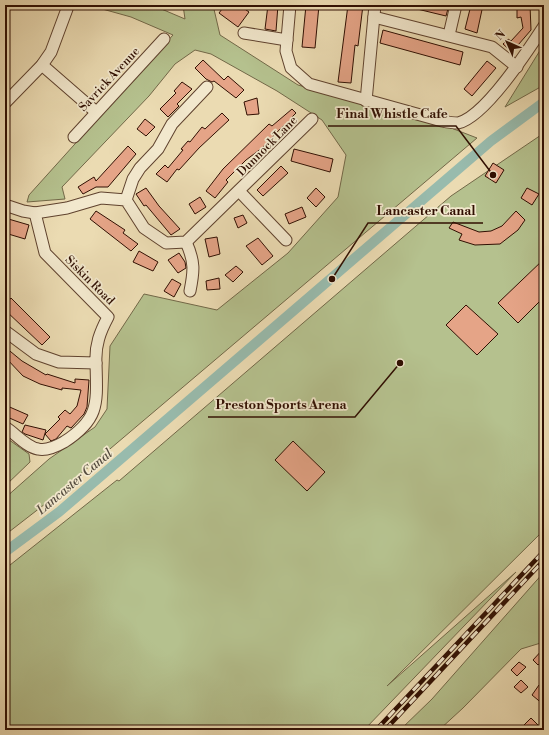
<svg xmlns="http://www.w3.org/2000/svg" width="549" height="735" font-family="'Libre Bodoni',serif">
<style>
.green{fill:#b5c18e;stroke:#726848}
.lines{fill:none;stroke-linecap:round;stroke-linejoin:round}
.canal{stroke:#98bbad;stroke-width:10}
.building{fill:#e5a487;stroke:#300f02}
.minor-casing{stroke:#5f422e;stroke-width:13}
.minor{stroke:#f2e8cd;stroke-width:11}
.rail-casing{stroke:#300f02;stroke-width:4.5}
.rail{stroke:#f2e8cd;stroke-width:3;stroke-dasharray:9;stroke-linecap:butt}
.labels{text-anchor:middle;stroke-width:3.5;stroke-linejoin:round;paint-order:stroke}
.street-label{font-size:12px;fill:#300f02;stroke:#f2e8cd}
.water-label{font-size:13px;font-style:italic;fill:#544b3e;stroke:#f2e8cd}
.leader{fill:none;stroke:#300f02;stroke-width:1.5}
.callout-dot{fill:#300f02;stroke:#f2e8cd;stroke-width:1.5}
.callout-label{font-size:13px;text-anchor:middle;font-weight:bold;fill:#300f02;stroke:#f2e8cd;stroke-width:3.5;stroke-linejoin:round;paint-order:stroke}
</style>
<rect width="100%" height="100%" fill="#ebdbb2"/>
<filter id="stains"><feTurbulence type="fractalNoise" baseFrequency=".005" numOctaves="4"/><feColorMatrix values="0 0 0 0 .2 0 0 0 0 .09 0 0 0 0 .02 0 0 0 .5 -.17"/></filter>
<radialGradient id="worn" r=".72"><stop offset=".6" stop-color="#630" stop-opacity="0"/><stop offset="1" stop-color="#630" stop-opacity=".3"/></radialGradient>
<!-- green -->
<g class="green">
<polygon points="88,5 152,5 185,19 183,5 213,5 220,35 298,85 446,126 477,138 45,504 5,535 5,498 49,459 95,427 107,409 110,346 144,294 217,310 288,253 338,197 346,155 322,120 277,91 211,54 195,50 175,64 149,96 62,187 65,199 27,202 29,195 173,35 131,17"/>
<polygon points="544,44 544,85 505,107"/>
<polygon points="544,133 544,530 387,686 516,572 364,730 5,730 5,569 117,480 119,481 451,196"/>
<polygon points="5,437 29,454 30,462 5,486"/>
<polygon points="544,572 544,642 521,649 463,708 439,730 400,730 432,699"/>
</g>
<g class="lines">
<!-- canal -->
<polyline class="canal" points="5,552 59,512 491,141 544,102"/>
</g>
<!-- building -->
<g class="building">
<polygon points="225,5 239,5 249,12 238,27 219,13"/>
<polygon points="268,5 278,5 276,31 265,29"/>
<polygon points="306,5 319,5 315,48 302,47"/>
<polygon points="348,5 363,5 358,46 355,45 351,83 338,82"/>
<polygon points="413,5 449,5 446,16 413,8"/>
<polygon points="471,5 483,5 477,33 465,29"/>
<polygon points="517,5 530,5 531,30 512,52 503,44 508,39 511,41 523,28 521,17 517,18"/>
<polygon points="383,30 463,52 460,65 380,43"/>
<polygon points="203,60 224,80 228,76 244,90 236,98 214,81 212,82 206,79 195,68"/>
<polygon points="487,61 496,68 472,96 464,89"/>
<polygon points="182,82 192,89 177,104 179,106 168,117 160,109 176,93 174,91"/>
<polygon points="257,98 259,114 247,115 244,102"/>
<polygon points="292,109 296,113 292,117 294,119 282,127 262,148 246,160 226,180 228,182 215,198 206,191 223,169 269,124 272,126"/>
<polygon points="222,113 229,120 199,148 179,170 177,169 167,182 156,174 165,165 168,168 183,150 181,149 188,141 190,142 202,127 205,129"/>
<polygon points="145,119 155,127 146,136 137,129"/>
<polygon points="128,146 136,154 108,187 96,187 83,194 78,187 94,177 96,181"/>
<polygon points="294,149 333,159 330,172 291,161"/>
<polygon points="493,163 504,170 496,183 485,176"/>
<polygon points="281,166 288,173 263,196 257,190"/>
<polygon points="146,188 159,206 180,229 171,235 146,205 144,206 136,194"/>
<polygon points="316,188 325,197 316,207 307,198"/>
<polygon points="527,188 539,194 532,205 521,198"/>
<polygon points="200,197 206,207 195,214 189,204"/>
<polygon points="302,207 306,217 289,224 285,214"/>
<polygon points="96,211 125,230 123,233 138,244 131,251 90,219"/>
<polygon points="516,211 525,220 518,230 500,244 475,245 459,240 462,234 449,228 453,222 479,232 491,231 502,226"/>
<polygon points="243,215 247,223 238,228 234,218"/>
<polygon points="5,218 29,225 25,239 5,233"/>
<polygon points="217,237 220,254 209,257 205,239"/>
<polygon points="258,238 273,256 262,265 246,246"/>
<polygon points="139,251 158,262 153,271 133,262"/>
<polygon points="179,253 185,262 186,268 178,273 168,260"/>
<polygon points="544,259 544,297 518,323 498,303"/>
<polygon points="236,266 243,272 233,282 225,275"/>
<polygon points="219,278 220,289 207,290 206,281"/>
<polygon points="172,279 181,284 174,297 164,291"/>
<polygon points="11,298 50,337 42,345 5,310 5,305"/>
<polygon points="466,305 498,334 477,355 446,325"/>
<polygon points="5,347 22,361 46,375 47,374 75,383 75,379 89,380 87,407 84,414 71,428 67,426 56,439 51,441 45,434 60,419 58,417 65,410 70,414 77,406 81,390 62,388 62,390 40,384 23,376 5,357"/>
<polygon points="5,405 28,415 23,424 5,416"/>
<polygon points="25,425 46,430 43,440 25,434 22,432"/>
<polygon points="293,441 325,472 307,491 275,460"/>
<polygon points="544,648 544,660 538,665 533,660"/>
<polygon points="519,662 526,667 517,676 511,670"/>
<polygon points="521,680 528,687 521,693 514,687"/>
<polygon points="539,685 544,690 544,705 532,695"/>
<polygon points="531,718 538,725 534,730 519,730"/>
</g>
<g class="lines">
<defs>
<g id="minor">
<path d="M 290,5 L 286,51 L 291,68 L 309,84 L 442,121 C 447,122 454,123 458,123 C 485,117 529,49 544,26"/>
<polyline points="374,17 492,47 517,67"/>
<polyline points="244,33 287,40"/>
<polyline points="449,35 456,5"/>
<polyline points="42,65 96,112"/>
<polyline points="366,101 375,5"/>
<polyline points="5,103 42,65 51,52 67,9"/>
<polyline points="74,137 164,39"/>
<polyline points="240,192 286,240"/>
<polyline points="126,200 133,179 140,168 158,149 172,124 207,87"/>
<polyline points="5,205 23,211 35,213 67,208 101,198 126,200 144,228 166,243 186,242 312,119"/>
<path d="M 186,242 C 195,262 194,271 190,291"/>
<path d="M 5,331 L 36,354 L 59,362 L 96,363 C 95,345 100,332 108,317 L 45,253 L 35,213"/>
<path d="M 5,427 C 15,433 26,447 38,449 C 46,451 57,446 64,442 C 100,419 97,403 96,363"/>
</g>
</defs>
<!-- minor casing -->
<use href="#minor" class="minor-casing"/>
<!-- minor -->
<use href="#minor" class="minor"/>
<defs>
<g id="rail">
<polyline points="376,730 544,551"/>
<polyline points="385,730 544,560"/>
</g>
</defs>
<!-- rail casing -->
<use href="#rail" class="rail-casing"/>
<!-- rail -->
<use href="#rail" class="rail"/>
</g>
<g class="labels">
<!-- street labels -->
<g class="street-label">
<text transform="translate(109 79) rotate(-47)" y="4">Savrick Avenue</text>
<text transform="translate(267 146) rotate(-45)" y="4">Dunnock Lane</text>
<text transform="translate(90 280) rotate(45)" y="4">Siskin Road</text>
</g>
<!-- water labels -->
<g class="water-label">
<text transform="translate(74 481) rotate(-40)" y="5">Lancaster Canal</text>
</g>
</g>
<!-- callouts -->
<path class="leader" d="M493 175L456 126H328M332 279L368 223H483M400 363L355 417H208"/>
<g class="callout-dot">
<circle cx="493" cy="175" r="4"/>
<circle cx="332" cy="279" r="4"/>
<circle cx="400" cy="363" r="4"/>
</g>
<g class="callout-label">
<text x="392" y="118">Final Whistle Cafe</text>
<text x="426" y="215">Lancaster Canal</text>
<text x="281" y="409">Preston Sports Arena</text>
</g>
<!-- margin -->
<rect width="549" height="735" fill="none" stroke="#ebdbb2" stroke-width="20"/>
<rect x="6" y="6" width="537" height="723" fill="none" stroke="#300f02" stroke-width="2"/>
<rect x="10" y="10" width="529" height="715" fill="none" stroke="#300f02"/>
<!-- north arrow -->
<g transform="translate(507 42) rotate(315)" stroke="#f2e8cd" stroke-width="3" paint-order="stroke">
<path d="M0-3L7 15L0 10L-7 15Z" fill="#300f02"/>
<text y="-6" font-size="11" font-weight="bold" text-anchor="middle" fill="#300f02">N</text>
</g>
<rect width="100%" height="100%" filter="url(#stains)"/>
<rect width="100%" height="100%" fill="url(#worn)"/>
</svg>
